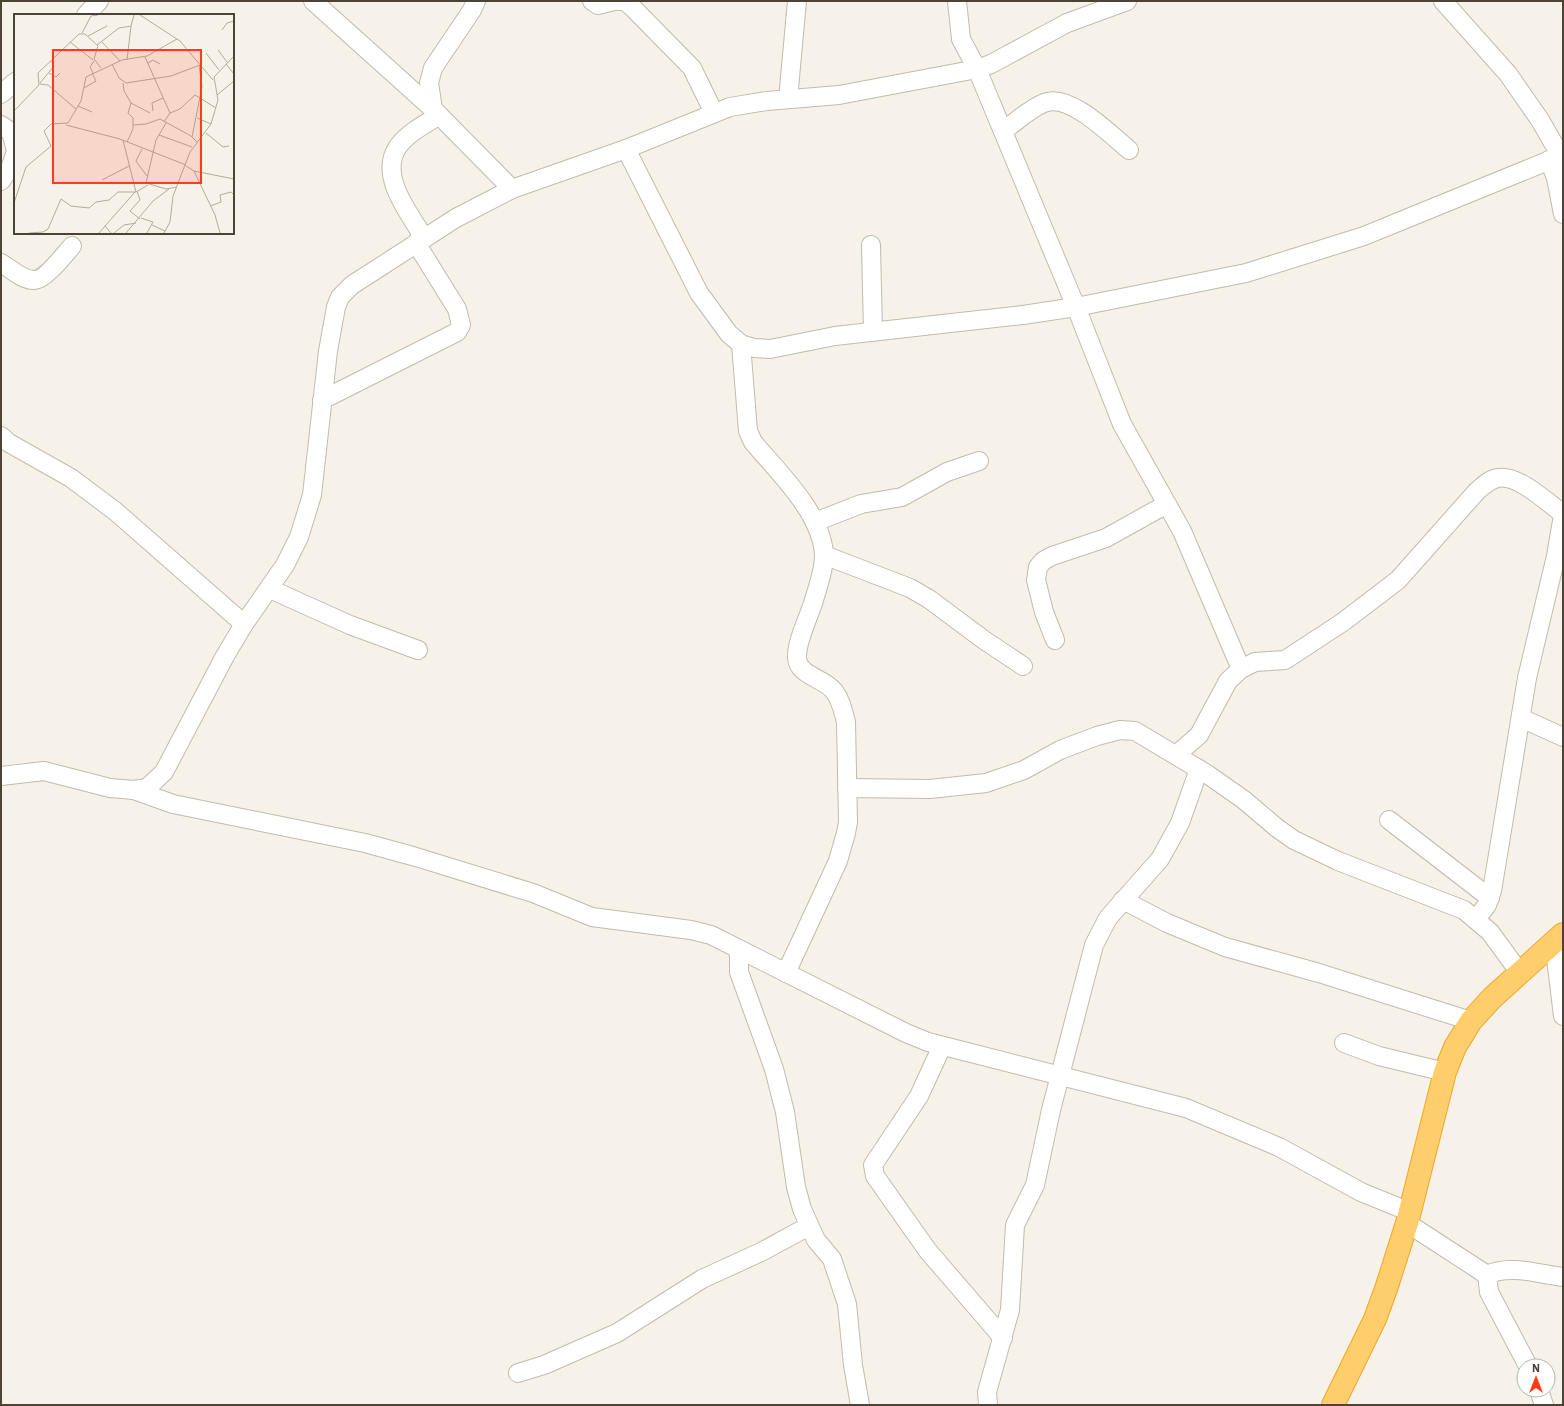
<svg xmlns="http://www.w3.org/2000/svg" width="1564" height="1406" font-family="'IBM Plex Sans',sans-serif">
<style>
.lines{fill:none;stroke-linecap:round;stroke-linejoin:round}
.minor-casing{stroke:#c3bbab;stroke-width:20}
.highway-casing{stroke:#f0a72a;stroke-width:24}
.minor{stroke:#fff;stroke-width:18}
.highway{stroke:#ffce6c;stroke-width:22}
.inset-road{fill:none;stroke:#b2aca1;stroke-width:1}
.view{fill:#ff3b18;fill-opacity:0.15;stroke:#ff3b18;stroke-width:2}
.inset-edge{fill:none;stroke:#4b4336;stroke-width:2}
</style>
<rect width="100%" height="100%" fill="#f6f2e9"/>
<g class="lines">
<defs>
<g id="minor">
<polyline points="313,1 433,109"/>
<polyline points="476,1 472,10 433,68 429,83 433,109 512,189"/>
<polyline points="592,1 598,5 614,1"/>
<polyline points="619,1 625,1 633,8 692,68 714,113"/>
<polyline points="957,1 961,39 977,69 1076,307 1122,424 1182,531 1241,669"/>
<polyline points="1443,1 1508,74 1540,120 1563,160"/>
<polyline points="86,15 99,1"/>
<polyline points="1,94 15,82"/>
<polyline points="788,99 797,1"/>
<polyline points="1,125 11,132 15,147"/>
<path d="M 1003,131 C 1016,122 1029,109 1044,103 C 1069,92 1111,135 1129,150"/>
<polyline points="626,149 699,293 729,334 741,344 754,348 770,349 835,336 1023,315 1076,307 1246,273 1364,236 1560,156"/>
<polyline points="1549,160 1556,178 1563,214"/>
<polyline points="1,181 11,166 15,154"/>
<path d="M 424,238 C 410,214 379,177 397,148 C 406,134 425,124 438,116"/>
<polyline points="871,245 873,332"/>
<path d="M 1,263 C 10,268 22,280 34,280 C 44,281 65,254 72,246"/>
<path d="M 741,344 L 748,431 L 753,442 C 778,472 823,514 824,556 C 824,571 818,586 814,600 C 809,617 796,642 797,658 C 798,676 824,678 834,691 C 841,700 843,711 846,722 L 848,822 L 846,833 L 838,861 L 786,973"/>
<polyline points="322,400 457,332 461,325 457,309 416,243"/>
<polyline points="1,436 9,443 71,478 115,511 244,624"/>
<polyline points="815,522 861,504 902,497 947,472 979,461"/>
<polyline points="824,555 910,588 929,599 984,640 1023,666"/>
<polyline points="270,589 350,625 418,650"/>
<polyline points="1055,640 1044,612 1036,580 1038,567 1043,561 1052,556 1106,538 1167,504"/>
<polyline points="1521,718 1563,737"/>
<path d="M 1176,755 L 1199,735 L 1228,681 L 1241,669 L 1255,662 L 1285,660 L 1343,622 L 1398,580 L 1477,491 C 1483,486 1490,479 1498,478 C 1518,474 1548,503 1563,514"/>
<polyline points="1,776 44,771 110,788 134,790 147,788 164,772 225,656 244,624 285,565 299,537 312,495 328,351 336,307 340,297 352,285 456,218 512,189 626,149 730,107 767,101 839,95 977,69 991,64 1067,23 1127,1"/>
<polyline points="847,788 930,789 986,783 1024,770 1060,750 1097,736 1120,730 1135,731 1207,774 1244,800 1277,828 1294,840 1338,861 1464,910 1490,932 1520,973"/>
<polyline points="134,790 173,804 365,843 416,857 533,893 592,917 691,930 711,935 906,1033 928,1042 1186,1108 1279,1147 1361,1192 1410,1212"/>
<polyline points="1389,820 1490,898"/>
<polyline points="1123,900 1167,923 1225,947 1319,973 1471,1021"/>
<polyline points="1476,919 1487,905 1492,891 1527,678 1556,556 1563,515"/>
<polyline points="1554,942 1563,1016"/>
<polyline points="739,950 739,972 774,1069 785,1112 796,1187 802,1209 816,1240 832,1259 847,1304 853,1365 860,1405"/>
<polyline points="1344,1043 1379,1056 1445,1072"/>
<polyline points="942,1046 919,1096 873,1165 875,1176 928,1251 1003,1338"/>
<polyline points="1407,1223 1487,1275"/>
<polyline points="1487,1275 1489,1292 1528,1366"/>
<path d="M 1487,1275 C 1509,1264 1539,1274 1563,1277"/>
<polyline points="518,1373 544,1365 617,1333 702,1279 761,1252 809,1226"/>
<polyline points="1539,1390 1544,1405"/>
<polyline points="988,1405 987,1392 1010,1310 1015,1225 1035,1185 1051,1110 1094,945 1108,918 1160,859 1180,823 1199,769"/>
</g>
<polyline id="highway" points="1333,1405 1375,1319 1386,1289 1407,1223 1445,1072 1455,1047 1471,1021 1492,998 1563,934"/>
</defs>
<!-- minor casing -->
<use href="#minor" class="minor-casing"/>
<!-- highway casing -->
<use href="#highway" class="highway-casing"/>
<!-- minor -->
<use href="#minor" class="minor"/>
<!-- highway -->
<use href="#highway" class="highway"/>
</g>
<!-- overview -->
<g transform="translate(14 14)">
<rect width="220" height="220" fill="#f6f2e9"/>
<path class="inset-road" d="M 126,1 L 166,27 L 199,66M 208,16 L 213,9 L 220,7M 68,19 L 77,2 L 84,1M 74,22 L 93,12M 56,28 L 79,46M 88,28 L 106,47M 83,31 L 105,14 L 117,12 L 120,1M 204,36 L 213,48M 192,39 L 205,56M 131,43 L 156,99M 113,46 L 117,12M 134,49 L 139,46 L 146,50M 98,50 L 105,64 L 112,69 L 157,62 L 186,51M 212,50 L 220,60M 35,59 L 42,63 L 46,59M 79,59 L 76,53 L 80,47M 26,69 L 40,52 L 37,47M 109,69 L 110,77 L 117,89 L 114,99 L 119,104 L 119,115 L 113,128M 26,70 L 34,71 L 62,95M 70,74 L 82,67 L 78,59M 203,81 L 220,67M 117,89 L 136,99M 64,92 L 78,98M 0,97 L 25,71 L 24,59 L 65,20 L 71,20 L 84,32 L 80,45 L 87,54M 139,97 L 138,89 L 149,84M 183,104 L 197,110M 150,108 L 156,99 L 166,95 L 181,81 L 202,94M 152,109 L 142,126 L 132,169 L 152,175 L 163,173M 52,111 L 106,125 L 172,151M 119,111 L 132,110 L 146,105 L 177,122 L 183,128M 192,119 L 209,133 L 215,132M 145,121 L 178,133M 178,123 L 188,73 L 185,51M 109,126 L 122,178M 128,135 L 122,147 L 133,162M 172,152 L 180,157 L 220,165M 180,157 L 201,201 L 206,219M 88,166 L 115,152M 123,177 L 126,186 L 116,197 L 126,205M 0,189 L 12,153 L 37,132 L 30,117 L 37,110 L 54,109 L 67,87 L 72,63 L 108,46 L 133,42 L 163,25M 196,192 L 207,188 L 206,181 L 217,178 L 220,181M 127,204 L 139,208 L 133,219M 138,211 L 151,217M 91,212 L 121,178M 15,219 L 29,218 L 34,215 L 47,185 L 57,192 L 75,194 L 82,188 L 95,186 L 104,178 L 122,178 L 134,171M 85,219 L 91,212 L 97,219M 100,219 L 110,211 L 122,209M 112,219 L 139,187 L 155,175M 150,219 L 156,208 L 159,182 L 176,138 L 197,110 L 204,86 L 200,63 L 220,42"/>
<path class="view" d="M 39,36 L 187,36 L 187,169 L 39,169 Z"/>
<rect width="220" height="220" class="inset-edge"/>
</g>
<!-- border -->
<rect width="1564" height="1406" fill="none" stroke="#4b4336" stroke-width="4"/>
<!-- north arrow -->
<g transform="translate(1536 1378)"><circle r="19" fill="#ffffff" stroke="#b7b4af"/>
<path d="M0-3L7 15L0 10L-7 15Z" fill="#ff3b18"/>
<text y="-6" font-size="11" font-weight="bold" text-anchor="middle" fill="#4b4336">N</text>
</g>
</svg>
